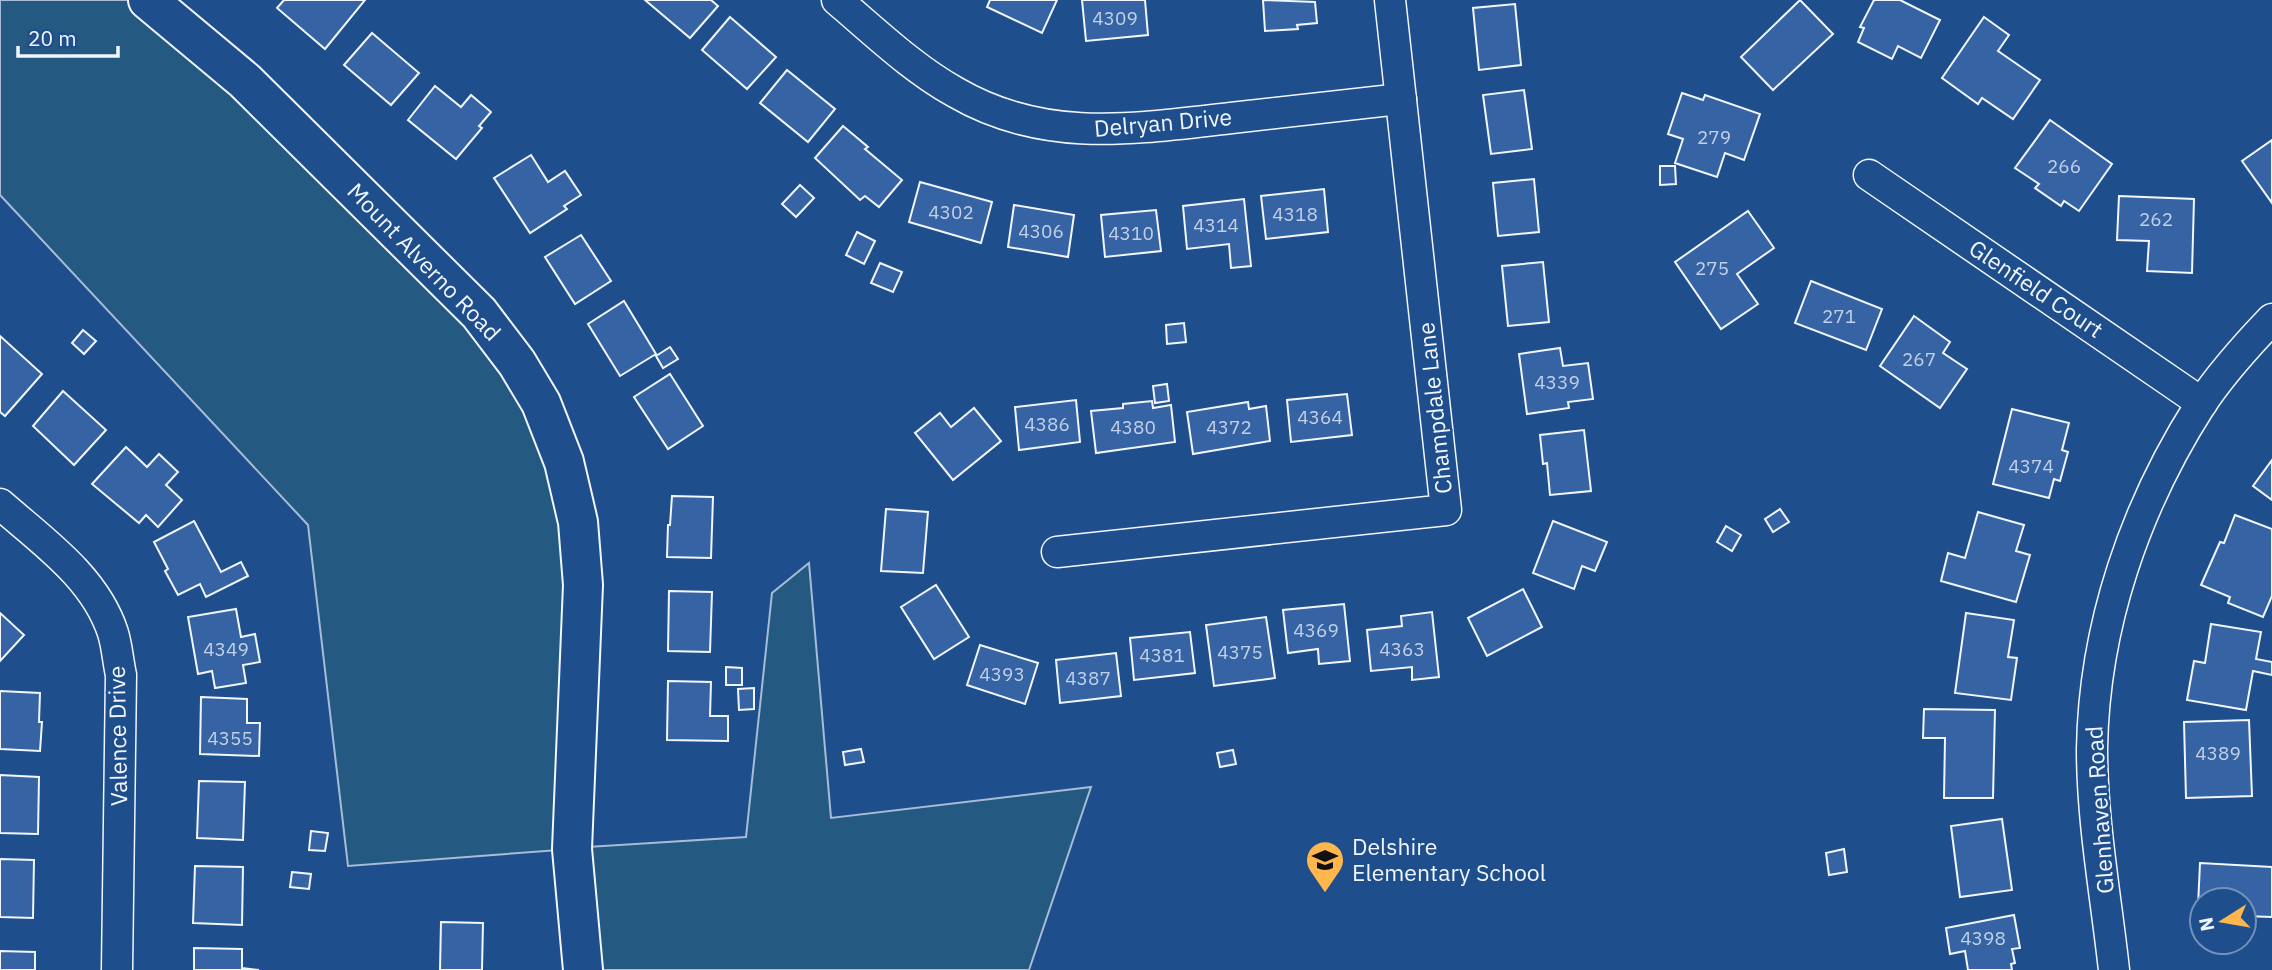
<svg xmlns="http://www.w3.org/2000/svg" width="2272" height="970" font-family="'IBM Plex Sans',sans-serif">
<style>
.green{fill:#245a82;stroke:#a8bbd7;stroke-width:2}
.building{fill:#3563a3;stroke:#f2f6ff;stroke-width:2}
.lines{fill:none;stroke-linecap:round;stroke-linejoin:round}
.street-casing{stroke:#f2f6ff;stroke-width:33}
.secondary-casing{stroke:#f2f6ff;stroke-width:42}
.street{stroke:#1f4e8c;stroke-width:30}
.secondary{stroke:#1f4e8c;stroke-width:38}
.labels{text-anchor:middle;stroke-width:5;stroke-linejoin:round;paint-order:stroke}
.number-label{font-size:19px;fill:#c3d1e8}
.street-label{font-size:23px;fill:#f2f6ff;stroke:#1f4e8c}
.poi-label{font-size:23px;fill:#f2f6ff;stroke:#1f4e8c;text-anchor:start}
</style>
<rect width="100%" height="100%" fill="#1f4e8c"/>
<!-- green -->
<polygon class="green" points="0,0 148,0 479,313 564,462 572,848 746,837 772,593 809,563 831,818 1091,787 1029,970 583,970 572,849 348,866 308,525 0,195"/>
<!-- building -->
<g class="building">
<polygon points="284,0 365,0 325,49 277,8"/>
<polygon points="645,0 711,0 718,6 690,38"/>
<polygon points="990,0 1057,0 1042,33 987,7"/>
<polygon points="1082,0 1145,0 1148,35 1086,41"/>
<polygon points="1263,0 1315,2 1317,23 1297,25 1298,29 1265,31"/>
<polygon points="1800,0 1833,34 1773,90 1741,57"/>
<polygon points="1874,0 1900,0 1940,20 1921,58 1898,46 1892,59 1858,42 1864,28 1860,27"/>
<polygon points="1515,4 1521,65 1479,70 1473,8"/>
<polygon points="730,17 776,57 747,89 702,50"/>
<polygon points="1984,17 2009,35 1998,51 2040,80 2013,119 1982,98 1978,104 1942,78"/>
<polygon points="372,33 419,73 391,105 344,65"/>
<polygon points="787,70 835,109 808,142 760,103"/>
<polygon points="435,86 461,107 471,95 491,112 479,126 482,128 456,159 408,120"/>
<polygon points="1524,90 1532,149 1491,154 1483,95"/>
<polygon points="1682,93 1703,100 1705,95 1760,114 1744,160 1725,153 1717,177 1675,163 1683,139 1668,134"/>
<polygon points="2050,120 2112,164 2079,211 2064,201 2061,206 2035,188 2039,184 2015,168"/>
<polygon points="843,126 868,147 865,149 902,180 879,207 865,196 860,200 815,158"/>
<polygon points="2272,140 2272,203 2242,161"/>
<polygon points="531,155 548,182 565,171 581,195 564,206 567,209 530,233 494,178"/>
<polygon points="1660,166 1675,166 1676,184 1660,185"/>
<polygon points="1534,179 1539,232 1498,236 1493,183"/>
<polygon points="920,182 992,202 981,243 909,222"/>
<polygon points="800,185 814,198 796,217 782,204"/>
<polygon points="1324,189 1328,232 1266,239 1261,196"/>
<polygon points="2119,196 2194,199 2192,273 2147,271 2149,241 2117,240"/>
<polygon points="1244,199 1251,266 1231,268 1229,244 1187,249 1183,206"/>
<polygon points="1014,205 1074,215 1068,257 1008,247"/>
<polygon points="1156,210 1161,251 1105,257 1101,215"/>
<polygon points="1748,211 1774,248 1737,274 1758,304 1721,329 1675,262"/>
<polygon points="857,232 875,241 864,264 846,255"/>
<polygon points="581,235 611,281 575,304 545,257"/>
<polygon points="1543,262 1549,322 1508,326 1502,266"/>
<polygon points="880,263 902,272 893,292 871,283"/>
<polygon points="1811,281 1882,309 1866,350 1795,323"/>
<polygon points="624,301 656,354 620,376 588,324"/>
<polygon points="1914,316 1950,342 1943,353 1967,369 1940,408 1880,366"/>
<polygon points="1184,323 1186,342 1167,344 1166,325"/>
<polygon points="83,330 96,341 84,354 72,343"/>
<polygon points="0,336 42,374 5,416 0,412"/>
<polygon points="670,347 678,359 663,368 656,356"/>
<polygon points="1560,348 1563,366 1588,363 1593,399 1568,402 1569,408 1527,414 1519,354"/>
<polygon points="670,374 703,426 668,449 634,397"/>
<polygon points="1167,384 1169,401 1155,403 1153,386"/>
<polygon points="63,391 106,430 74,465 33,426"/>
<polygon points="1347,394 1352,435 1291,442 1287,400"/>
<polygon points="1076,400 1080,442 1019,450 1015,407"/>
<polygon points="1152,401 1153,408 1171,405 1175,442 1096,453 1091,411 1123,408 1123,404"/>
<polygon points="1248,402 1249,409 1266,406 1270,441 1193,454 1187,412"/>
<polygon points="974,408 1001,441 953,480 915,433 940,413 951,427"/>
<polygon points="2012,409 2069,423 2062,450 2068,452 2060,481 2054,479 2049,498 1993,484"/>
<polygon points="1584,430 1591,491 1550,495 1547,463 1543,464 1540,435"/>
<polygon points="126,447 147,467 159,454 178,472 166,485 182,500 158,527 146,515 139,523 92,484"/>
<polygon points="2272,460 2272,500 2253,486"/>
<polygon points="672,496 713,497 711,558 667,557 668,525 670,525"/>
<polygon points="886,509 928,512 923,573 881,571"/>
<polygon points="1780,509 1789,522 1773,532 1765,519"/>
<polygon points="1978,512 2024,525 2016,551 2030,555 2016,602 1941,581 1948,553 1965,558"/>
<polygon points="2235,515 2272,529 2272,596 2263,617 2228,603 2230,597 2201,585 2220,542 2224,543"/>
<polygon points="194,521 221,572 241,562 248,576 206,597 200,584 178,595 165,571 168,569 154,542"/>
<polygon points="1553,521 1607,542 1595,571 1582,566 1574,589 1533,573"/>
<polygon points="1726,526 1741,535 1732,551 1717,542"/>
<polygon points="936,585 969,637 934,659 901,607"/>
<polygon points="1523,589 1542,627 1487,656 1468,618"/>
<polygon points="669,591 712,592 710,652 668,651"/>
<polygon points="1344,604 1350,661 1319,664 1318,649 1288,653 1283,610"/>
<polygon points="236,609 241,637 255,634 260,662 243,665 246,683 215,688 212,671 198,674 188,617"/>
<polygon points="1432,612 1439,677 1412,680 1412,667 1371,671 1367,630 1402,626 1401,616"/>
<polygon points="0,613 24,635 0,661"/>
<polygon points="1966,613 2014,620 2008,657 2017,658 2011,700 1955,693"/>
<polygon points="1266,617 1275,678 1214,686 1206,625"/>
<polygon points="2211,624 2261,632 2256,659 2272,662 2272,675 2253,671 2246,710 2187,700 2194,661 2205,663"/>
<polygon points="1190,632 1195,673 1134,680 1130,638"/>
<polygon points="980,645 1038,663 1025,704 967,685"/>
<polygon points="1116,653 1121,696 1060,703 1056,660"/>
<polygon points="726,667 742,668 742,685 726,685"/>
<polygon points="668,681 711,682 710,716 728,716 728,741 667,740"/>
<polygon points="754,688 754,709 739,710 738,689"/>
<polygon points="0,691 40,693 39,722 42,722 40,751 0,749"/>
<polygon points="201,697 247,699 247,723 260,723 259,756 200,754"/>
<polygon points="1924,709 1995,710 1993,798 1944,798 1945,738 1923,738"/>
<polygon points="2249,720 2252,796 2186,798 2184,722"/>
<polygon points="861,749 864,762 845,765 843,752"/>
<polygon points="1233,750 1236,764 1220,767 1217,753"/>
<polygon points="0,775 39,777 38,834 0,833"/>
<polygon points="199,781 245,782 243,840 197,838"/>
<polygon points="2002,819 2012,890 1960,897 1951,826"/>
<polygon points="311,831 328,833 325,851 309,850"/>
<polygon points="1844,849 1847,872 1829,875 1826,853"/>
<polygon points="0,859 34,860 33,918 0,917"/>
<polygon points="2200,863 2272,867 2272,917 2244,916 2244,900 2202,900 2202,929 2197,928"/>
<polygon points="195,866 243,867 242,925 193,923"/>
<polygon points="292,872 311,874 309,889 290,887"/>
<polygon points="2014,915 2020,948 2012,949 2015,963 2011,964 2012,970 1968,970 1965,951 1950,954 1946,928"/>
<polygon points="441,922 483,923 482,970 440,970"/>
<polygon points="194,948 242,949 242,968 259,970 194,970"/>
<polygon points="0,951 35,952 35,970 0,970"/>
</g>
<g class="lines">
<defs>
<g id="street">
<path d="M 837,0 C 875,32 912,68 955,92 C 1044,144 1134,129 1231,118 C 1287,112 1344,105 1401,99"/>
<polyline points="1869,175 2202,403"/>
<path d="M 0,504 C 42,541 95,577 113,633 C 117,646 118,661 121,675 L 117,970"/>
<polyline points="1057,552 1446,510 1390,0"/>
<path d="M 2114,970 C 2106,897 2092,822 2092,749 C 2094,626 2135,507 2201,404 C 2221,374 2247,345 2272,319"/>
</g>
<polyline id="secondary" points="148,0 245,81 479,313 517,363 541,403 564,462 578,522 583,585 572,849 583,970"/>
</defs>
<!-- street casing -->
<use href="#street" class="street-casing"/>
<!-- secondary casing -->
<use href="#secondary" class="secondary-casing"/>
<!-- street -->
<use href="#street" class="street"/>
<!-- secondary -->
<use href="#secondary" class="secondary"/>
</g>
<!-- icons -->
<defs>
<symbol id="school-pin" viewBox="-11 -11 22 30"><path d="M0 17L-7.5 6A9.5 9.5 0 1 1 7.5 6Z" fill="#ffb74d" stroke="#1f4e8c"/><path d="M0-5L7-2L0 1L-7-2ZM-4 1L0 2.5L4 1V4Q0 6-4 4Z" fill="#111"/></symbol>
</defs>
<g fill-rule="evenodd">
<use href="#school-pin" x="1303" y="838" width="44" height="60"/>
</g>
<g class="labels">
<!-- number labels -->
<g class="number-label">
<text x="1115" y="25">4309</text>
<text x="1714" y="144">279</text>
<text x="2064" y="173">266</text>
<text x="951" y="219">4302</text>
<text x="1295" y="221">4318</text>
<text x="2156" y="226">262</text>
<text x="1216" y="232">4314</text>
<text x="1041" y="238">4306</text>
<text x="1131" y="240">4310</text>
<text x="1712" y="275">275</text>
<text x="1839" y="323">271</text>
<text x="1919" y="366">267</text>
<text x="1557" y="389">4339</text>
<text x="1320" y="424">4364</text>
<text x="1047" y="431">4386</text>
<text x="1133" y="434">4380</text>
<text x="1229" y="434">4372</text>
<text x="2031" y="473">4374</text>
<text x="1316" y="637">4369</text>
<text x="226" y="656">4349</text>
<text x="1402" y="656">4363</text>
<text x="1240" y="659">4375</text>
<text x="1162" y="662">4381</text>
<text x="1002" y="681">4393</text>
<text x="1088" y="685">4387</text>
<text x="230" y="745">4355</text>
<text x="2218" y="760">4389</text>
<text x="1983" y="945">4398</text>
</g>
<!-- street labels -->
<g class="street-label">
<text transform="translate(1163 123) rotate(-5)" y="8">Delryan Drive</text>
<text transform="translate(424 262) rotate(46)" y="8">Mount Alverno Road</text>
<text transform="translate(2036 289) rotate(34)" y="8">Glenfield Court</text>
<text transform="translate(1435 408) rotate(-96)" y="8">Champdale Lane</text>
<text transform="translate(118 736) rotate(-91)" y="8">Valence Drive</text>
<text transform="translate(2100 810) rotate(-94)" y="8">Glenhaven Road</text>
</g>
<!-- poi labels -->
<g class="poi-label">
<text x="1352" y="855">Delshire<tspan x="1352" dy="26">Elementary School</tspan></text>
</g>
</g>
<!-- north arrow -->
<g transform="translate(2223 921) rotate(259)"><circle r="33" fill="#1f4e8c" stroke="#7391ba" stroke-width="2"/>
<path d="M0-5L12 26L0 18L-12 26Z" fill="#ffb74d"/>
<text y="-10" font-size="19" font-weight="bold" text-anchor="middle" fill="#f2f6ff">N</text>
</g>
<!-- scale -->
<path d="M18 46v10h100v-10" fill="none" stroke="#f2f6ff" stroke-width="3.5"/>
<text x="28" y="46" font-size="21" fill="#f2f6ff" stroke="#1f4e8c" stroke-width="5" paint-order="stroke">20 m</text>
</svg>
